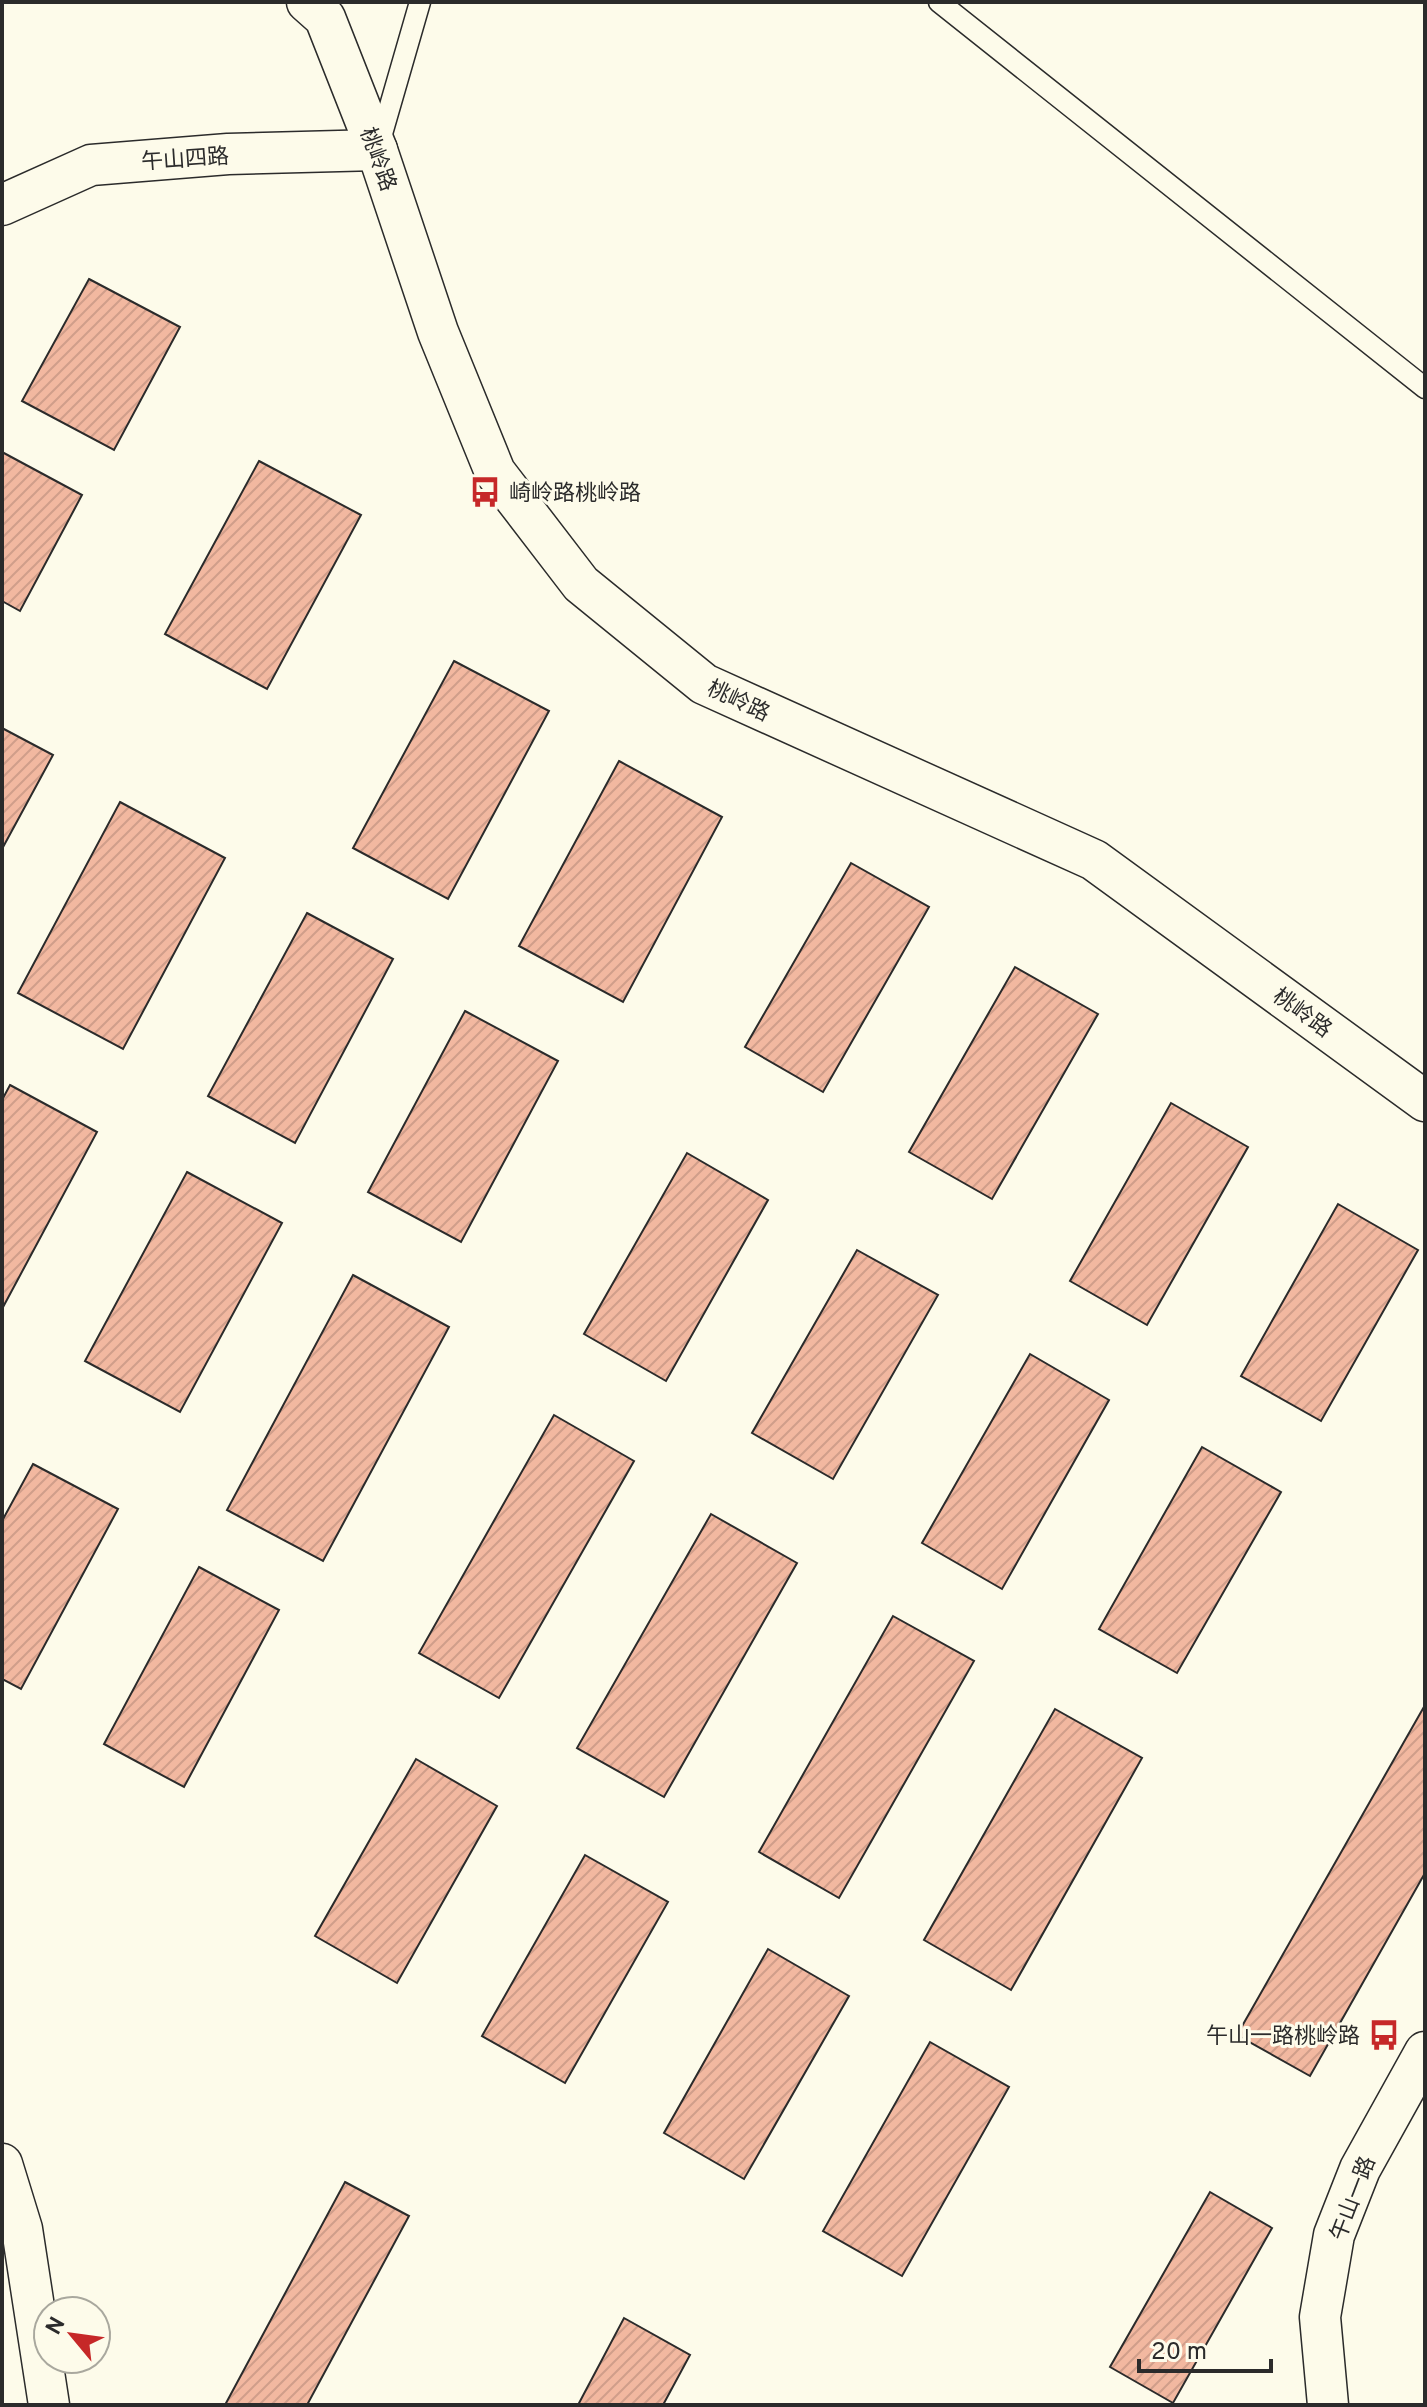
<svg xmlns="http://www.w3.org/2000/svg" width="1427" height="2407" font-family="Overpass,'Noto Sans SC',sans-serif">
<style>
.building{fill:url(#building-hatch);stroke:#2b2b2b;stroke-width:2}
.lines{fill:none;stroke-linecap:round;stroke-linejoin:round}
.lane-casing{stroke:#2b2b2b;stroke-width:23}
.street-casing{stroke:#2b2b2b;stroke-width:43}
.lane{stroke:#fdfbea;stroke-width:20}
.street{stroke:#fdfbea;stroke-width:40}
.labels{text-anchor:middle;stroke-width:6;stroke-linejoin:round;paint-order:stroke}
.street-label{font-size:22px;fill:#2b2b2b;stroke:#fdfbea}
.poi-label{font-size:22px;fill:#2b2b2b;stroke:#fdfbea;text-anchor:start}
</style>
<defs>
<pattern id="building-hatch" width="6" height="6" patternUnits="userSpaceOnUse" patternTransform="scale(2)"><rect width="6" height="6" fill="#f2b8a0"/><path d="M-1 1l2-2M0 6l6-6M5 7l2-2" fill="none" stroke="#d09e8a"/></pattern>
</defs>
<rect width="100%" height="100%" fill="#fdfbea"/>
<!-- building -->
<g class="building">
<polygon points="89,279 180,327 114,450 22,401"/>
<polygon points="2,452 82,495 20,611 2,601"/>
<polygon points="259,461 361,515 267,689 165,634"/>
<polygon points="454,661 549,711 448,899 353,848"/>
<polygon points="2,728 53,755 2,849"/>
<polygon points="619,761 722,817 623,1002 519,946"/>
<polygon points="120,802 225,858 123,1049 18,993"/>
<polygon points="851,863 929,907 823,1092 745,1047"/>
<polygon points="307,913 393,959 295,1143 208,1096"/>
<polygon points="1015,967 1098,1014 992,1199 909,1152"/>
<polygon points="465,1011 558,1061 461,1242 368,1192"/>
<polygon points="10,1085 97,1132 2,1309 2,1100"/>
<polygon points="1171,1103 1248,1147 1147,1325 1070,1281"/>
<polygon points="687,1153 768,1200 666,1381 584,1334"/>
<polygon points="187,1172 282,1223 180,1412 85,1361"/>
<polygon points="1338,1204 1418,1250 1321,1421 1241,1376"/>
<polygon points="857,1250 938,1295 833,1479 752,1433"/>
<polygon points="353,1275 449,1327 323,1561 227,1510"/>
<polygon points="1030,1354 1109,1400 1002,1589 922,1543"/>
<polygon points="554,1415 634,1461 499,1698 419,1653"/>
<polygon points="1202,1447 1281,1492 1177,1673 1099,1629"/>
<polygon points="33,1464 118,1509 21,1689 2,1679 2,1521"/>
<polygon points="711,1514 797,1563 664,1797 577,1748"/>
<polygon points="199,1567 279,1610 184,1787 104,1744"/>
<polygon points="893,1616 974,1661 839,1898 759,1852"/>
<polygon points="1425,1705 1425,1873 1310,2076 1237,2035"/>
<polygon points="1055,1709 1142,1758 1011,1990 924,1940"/>
<polygon points="416,1759 497,1806 397,1983 315,1936"/>
<polygon points="585,1855 668,1902 565,2083 482,2036"/>
<polygon points="768,1949 849,1996 744,2179 664,2133"/>
<polygon points="930,2042 1009,2087 902,2276 823,2231"/>
<polygon points="345,2182 409,2216 307,2405 225,2405"/>
<polygon points="1210,2192 1272,2228 1173,2403 1110,2367"/>
<polygon points="624,2318 690,2355 663,2405 578,2405"/>
</g>
<g class="lines">
<defs>
<g id="lane">
<polyline points="939,2 1425,388"/>
<polyline points="379,144 420,2"/>
</g>
<g id="street">
<polyline points="307,2 325,18 377,150 438,332 495,472 581,584 704,684 1094,860 1425,1101"/>
<polyline points="2,205 91,165 228,154 377,150"/>
<polyline points="2,2164 22,2229 49,2405"/>
<polyline points="1328,2405 1320,2317 1334,2235 1360,2169 1425,2052"/>
</g>
</defs>
<!-- lane casing -->
<use href="#lane" class="lane-casing"/>
<!-- street casing -->
<use href="#street" class="street-casing"/>
<!-- lane -->
<use href="#lane" class="lane"/>
<!-- street -->
<use href="#street" class="street"/>
</g>
<!-- icons -->
<defs>
<symbol id="bus-bare" viewBox="-9 -9 18 18"><path d="M-5-6H5V4H4V6H2V4H-2V6H-4V4H-5ZM-3.5-4V0h7V-4ZM-3.5 1.2v1.5H-2V1.2ZM2 1.2v1.5H3.5V1.2Z" fill="#c62828" stroke="#fdfbea" stroke-width="2.5" paint-order="stroke"/></symbol>
</defs>
<g fill-rule="evenodd">
<use href="#bus-bare" x="463" y="470" width="44" height="44"/>
<use href="#bus-bare" x="1362" y="2013" width="44" height="44"/>
</g>
<g class="labels">
<!-- street labels -->
<g class="street-label">
<text transform="translate(185 158) rotate(-4)" y="8">午山四路</text>
<text transform="translate(379 159) rotate(70)" y="8">桃岭路</text>
<text transform="translate(739 700) rotate(25)" y="8">桃岭路</text>
<text transform="translate(1303 1012) rotate(36)" y="8">桃岭路</text>
<text transform="translate(1352 2198) rotate(-69)" y="8">午山一路</text>
</g>
<!-- poi labels -->
<g class="poi-label">
<text x="509" y="500">崎岭路桃岭路</text>
<text x="1360" y="2043" text-anchor="end">午山一路桃岭路</text>
</g>
</g>
<!-- border -->
<rect width="1427" height="2407" fill="none" stroke="#2b2b2b" stroke-width="8"/>
<!-- north arrow -->
<g transform="translate(72 2335) rotate(299)"><circle r="38" fill="#fdfbea" stroke="#a9a89e" stroke-width="2"/>
<path d="M0-6L14 30L0 20L-14 30Z" fill="#c62828"/>
<text y="-12" font-size="22" font-weight="bold" text-anchor="middle" fill="#2b2b2b">N</text>
</g>
<!-- scale -->
<path d="M1139 2359v12h132v-12" fill="none" stroke="#2b2b2b" stroke-width="4"/>
<text x="1151" y="2359" font-size="24" fill="#2b2b2b" stroke="#fdfbea" stroke-width="6" paint-order="stroke">20 m</text>
</svg>
